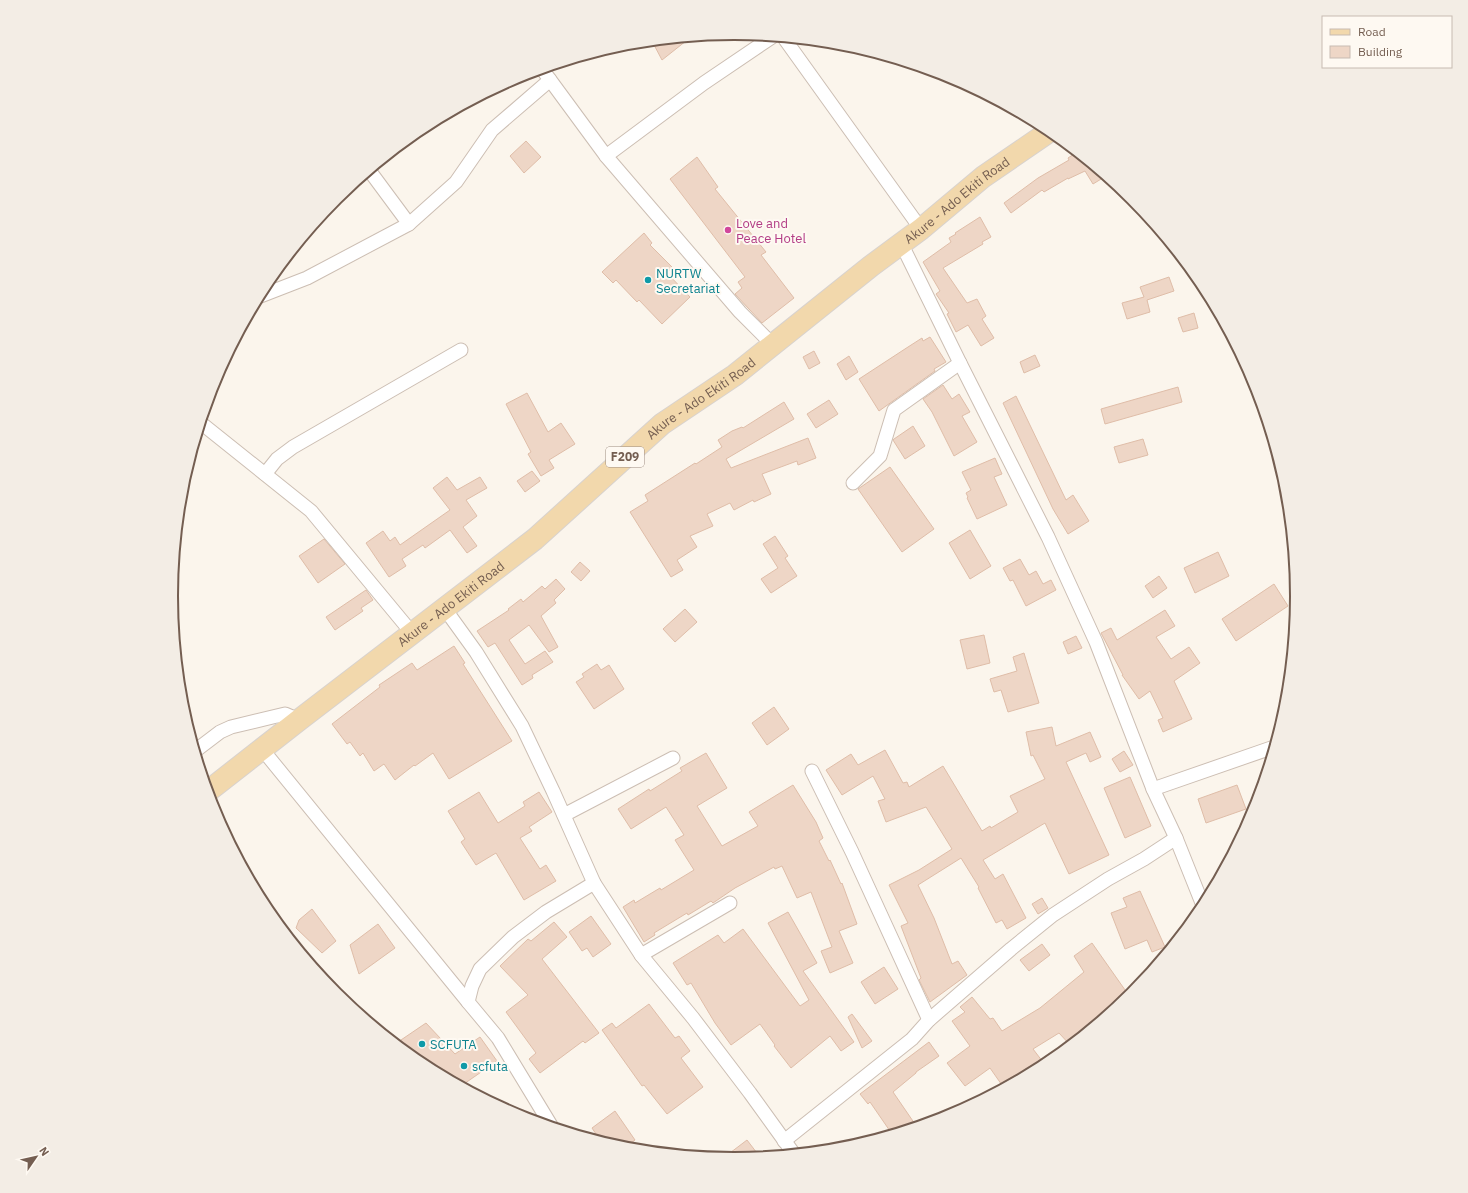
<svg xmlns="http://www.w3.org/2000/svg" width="1468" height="1193" font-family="'IBM Plex Sans',sans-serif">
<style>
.building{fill:#eed6c6;stroke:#dfbda8}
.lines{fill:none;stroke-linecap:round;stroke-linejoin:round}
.minor-casing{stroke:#ccbeb3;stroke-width:15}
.primary-casing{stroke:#d8d2ce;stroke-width:23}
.minor{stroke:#fff;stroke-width:13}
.primary{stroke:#f2d8ac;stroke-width:21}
.hotel-dot{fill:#d1479c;stroke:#fef9f2;stroke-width:1.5}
.culture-dot{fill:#0f9aa8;stroke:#fef9f2;stroke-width:1.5}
.labels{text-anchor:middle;stroke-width:4;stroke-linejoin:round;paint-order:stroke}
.shield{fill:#fef9f2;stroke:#9d8c81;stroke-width:1}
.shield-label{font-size:12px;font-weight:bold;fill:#745e51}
.street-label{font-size:13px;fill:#745e51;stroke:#fef9f2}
.hotel-label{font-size:13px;fill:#b23c85;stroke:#fef9f2;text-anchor:start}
.culture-label{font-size:13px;fill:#0d838f;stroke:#fef9f2;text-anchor:start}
.rim{fill:none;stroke:#745e51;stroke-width:2}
</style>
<rect width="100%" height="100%" fill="#fbf5ec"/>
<!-- building -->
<g class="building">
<polygon points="691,37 662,60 652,41"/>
<polygon points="526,141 541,157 524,173 510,156"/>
<polygon points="1074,150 1106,176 1093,184 1085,171 1068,179 1068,178 1044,192 1042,190 1011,213 1004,203 1038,178 1069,160 1068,158 1074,154 1073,151"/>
<polygon points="697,157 718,187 715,189 766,252 761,255 794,298 762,323 735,294 742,288 738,282 745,277 670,179"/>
<polygon points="980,217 991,237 982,242 983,244 943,268 967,303 977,299 986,316 982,319 994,338 981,346 968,325 956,332 947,314 949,313 936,294 940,291 923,262 951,242 949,238 956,234 955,233"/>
<polygon points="644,233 652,243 650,245 672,267 667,273 690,297 662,324 639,300 637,302 616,280 613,283 602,272"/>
<polygon points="1169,277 1174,291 1147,300 1150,312 1127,319 1122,303 1144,297 1140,287"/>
<polygon points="1194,313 1198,328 1183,332 1178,318"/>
<polygon points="930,337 946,362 934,369 935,371 879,411 859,379 908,347 922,338 923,341"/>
<polygon points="814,351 820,363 809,369 803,357"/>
<polygon points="1035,355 1040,366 1024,373 1020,362"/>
<polygon points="849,356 858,372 846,380 837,364"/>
<polygon points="943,385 952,399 959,394 970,412 962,416 977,442 954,456 932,412 923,399"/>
<polygon points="1178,387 1182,402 1105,424 1101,409"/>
<polygon points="527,393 548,432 561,423 575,444 549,460 554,468 541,476 528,454 531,452 506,404"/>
<polygon points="1016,396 1066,500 1073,495 1089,521 1068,534 1053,509 1003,403"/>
<polygon points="829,400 838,414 816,428 807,414"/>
<polygon points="784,402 794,419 726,459 731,468 808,438 816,458 798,465 797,461 762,474 771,494 754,502 753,500 734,510 730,503 707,514 713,526 690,536 697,547 677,560 683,570 671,577 630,512 648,501 645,495 695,463 696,464 722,447 718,440 732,431 742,427 743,428"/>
<polygon points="913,426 925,446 905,459 893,440 894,439"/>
<polygon points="1143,439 1148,455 1119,463 1114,447"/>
<polygon points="995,458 1002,474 994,477 1007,505 977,519 967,498 968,497 966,493 971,490 962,472"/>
<polygon points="890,467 934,529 902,552 858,489"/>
<polygon points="532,471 540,481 525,492 517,481"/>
<polygon points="447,477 457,490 480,477 487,488 466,500 477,516 463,527 477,546 467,553 450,530 425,548 423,545 402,559 406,566 389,577 366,543 383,531 390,541 395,537 400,545 450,510 433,488"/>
<polygon points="970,530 991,566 970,579 949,543"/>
<polygon points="775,536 788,556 785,558 797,576 771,593 761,579 778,568 763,544"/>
<polygon points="324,539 345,564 318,583 299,556"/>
<polygon points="1218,552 1229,576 1195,593 1184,568"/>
<polygon points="1020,559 1029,575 1036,571 1043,584 1051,580 1056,590 1026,606 1013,580 1010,581 1003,568"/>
<polygon points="580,562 590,571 581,581 571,572"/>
<polygon points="1159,576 1167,588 1153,598 1145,586"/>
<polygon points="556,579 565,589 554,600 556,603 541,616 558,647 549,652 529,625 509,640 525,664 545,651 553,662 532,675 533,678 522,685 495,643 488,647 477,631 509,610 508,609 521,599 523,602 542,586 545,589"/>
<polygon points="1274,584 1288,606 1236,641 1222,619"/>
<polygon points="366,590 373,600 361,608 363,611 335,630 326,617"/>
<polygon points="685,609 697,622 675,642 663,629"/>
<polygon points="1165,610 1175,626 1156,637 1171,659 1189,647 1200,663 1174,681 1192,719 1163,732 1158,720 1163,718 1150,691 1139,699 1122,675 1123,675 1101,633 1111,628 1117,640"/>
<polygon points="984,635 990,663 967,669 960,640"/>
<polygon points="1076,636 1082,648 1068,654 1063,642"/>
<polygon points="454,646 465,663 463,664 512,741 449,779 433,753 415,766 414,765 395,780 384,764 374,771 363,753 360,756 350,742 347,744 332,724 380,687 379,685 412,663 417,670"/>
<polygon points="1024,653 1039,703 1008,712 1001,690 994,692 990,679 1017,671 1013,657"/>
<polygon points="597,664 601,670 609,665 624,689 594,709 576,682 584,677 582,674"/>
<polygon points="774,707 789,729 767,745 752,723"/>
<polygon points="1052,727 1056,746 1090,732 1101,757 1090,762 1086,753 1066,762 1109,855 1069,874 1045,823 983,860 995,879 1003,874 1026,918 1007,929 1002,920 996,923 978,888 979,887 961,858 918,885 934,918 952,964 958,961 967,975 930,1002 919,980 921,978 901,926 908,923 889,885 919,870 952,849 926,807 886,822 878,801 885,799 873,776 842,795 826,770 851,754 858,765 885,750 903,783 907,782 909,787 943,766 982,831 990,826 991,828 1018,812 1010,796 1045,779 1033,755 1031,756 1026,732"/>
<polygon points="1124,751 1133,765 1120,772 1112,759"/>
<polygon points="706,753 727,788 697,806 722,846 758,826 749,812 793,785 816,822 823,838 819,841 829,861 830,860 841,884 842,883 857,924 839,931 853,963 830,973 821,951 832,947 811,892 797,898 782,866 775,869 774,867 735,888 713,903 711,901 688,915 687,913 654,933 655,935 644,942 623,907 634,900 635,903 660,888 661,890 694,870 675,840 684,835 666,807 631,829 618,809 649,789 650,791 682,771 680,768"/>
<polygon points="1130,777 1151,826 1125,838 1104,788"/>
<polygon points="1237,785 1246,809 1206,823 1198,799"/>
<polygon points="479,792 498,823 525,806 523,802 539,792 552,812 529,827 532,831 520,838 540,869 546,865 556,881 524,900 496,853 476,865 461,842 465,839 448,811"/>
<polygon points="1140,891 1165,947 1152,952 1147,940 1125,949 1111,913 1127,907 1123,898"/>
<polygon points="1042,898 1048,908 1038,914 1032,904"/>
<polygon points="312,909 336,941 322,953 296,928 299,920"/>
<polygon points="788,912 817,963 803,971 854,1042 841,1051 830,1036 791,1068 774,1046 775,1045 760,1024 731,1045 715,1023 691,983 687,985 673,963 718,935 724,943 743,929 800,1006 809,1000 768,923"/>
<polygon points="591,916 611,944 593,957 587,948 582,951 569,932"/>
<polygon points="554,922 567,937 542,959 599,1033 585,1043 583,1041 540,1073 529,1059 536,1053 506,1012 528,995 500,966 528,939 531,941"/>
<polygon points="378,924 395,948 359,974 350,945"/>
<polygon points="1092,943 1130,997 1071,1046 1059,1033 1033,1049 1046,1066 1031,1074 1029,1071 1004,1088 990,1068 965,1086 947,1063 970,1046 952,1021 965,1012 960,1007 972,997 990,1019 993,1018 1002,1031 1040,1008 1084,972 1074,956"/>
<polygon points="1042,944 1050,955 1029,971 1020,960"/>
<polygon points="884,967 898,989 875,1004 861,982"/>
<polygon points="649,1004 675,1038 679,1036 690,1051 681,1058 703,1087 667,1114 644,1085 642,1086 602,1030 612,1023 616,1028"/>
<polygon points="852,1014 872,1041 862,1048 848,1017"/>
<polygon points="426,1023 455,1054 480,1037 497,1061 461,1086 421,1065 409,1056 398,1042"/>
<polygon points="929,1042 939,1056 916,1072 916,1073 893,1092 917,1127 892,1134 870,1102 868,1104 860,1094"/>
<polygon points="615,1111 635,1140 623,1149 602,1143 592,1128"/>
<polygon points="747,1140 760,1157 734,1160 722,1159"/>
</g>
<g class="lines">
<defs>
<g id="minor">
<polyline points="772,37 704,83 606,156 740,312 772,344"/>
<polyline points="784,38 921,229"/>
<polyline points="542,69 606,156"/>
<polyline points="369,170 409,224"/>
<polyline points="901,243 960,363 1048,537 1096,642 1153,789 1176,838 1204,908"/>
<polyline points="258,297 307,278 409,224 456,182 492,130 550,80"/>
<polyline points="201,423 311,511 412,633"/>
<polyline points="265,474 277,459 293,447 461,350"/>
<polyline points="853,483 880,456 894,410 960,363"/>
<polyline points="445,609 476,652 522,726 553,791 594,883 641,955 693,1018 750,1093 794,1154"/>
<polyline points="262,749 468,1002"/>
<polyline points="195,751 220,732 231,727 285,714 299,720"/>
<polyline points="812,771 852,852 929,1020"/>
<polyline points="1153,789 1274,747"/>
<polyline points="564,815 673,758"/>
<polyline points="641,955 730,903"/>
<polyline points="552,1127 498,1038 468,1002 472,986 480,969 513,937 546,912 594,883"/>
<polyline points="784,1141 912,1039 929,1020 1011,949 1053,915 1108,879 1144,859 1176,838"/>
</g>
<g id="primary">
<path id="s1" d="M 207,792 L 299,720 L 535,539 L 662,424 L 735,375 L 871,266 L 921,229 L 983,177 L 1050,131"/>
</g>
</defs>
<!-- minor casing -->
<use href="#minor" class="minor-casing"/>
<!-- primary casing -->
<use href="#primary" class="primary-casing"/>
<!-- minor -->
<use href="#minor" class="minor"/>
<!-- primary -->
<use href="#primary" class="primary"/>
</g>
<!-- markers -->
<circle class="hotel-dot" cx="728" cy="230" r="4"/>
<g class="culture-dot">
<circle cx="648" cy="280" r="4"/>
<circle cx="422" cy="1044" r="4"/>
<circle cx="464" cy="1066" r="4"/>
</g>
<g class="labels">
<!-- shield labels -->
<rect class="shield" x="606" y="447" width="38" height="20" rx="3"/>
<g class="shield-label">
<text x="625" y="461">F209</text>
</g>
<!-- street labels -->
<g class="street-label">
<text dy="5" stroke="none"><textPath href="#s1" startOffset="956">Akure - Ado Ekiti Road</textPath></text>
<text dy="5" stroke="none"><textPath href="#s1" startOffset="632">Akure - Ado Ekiti Road</textPath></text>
<text dy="5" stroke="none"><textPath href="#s1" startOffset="308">Akure - Ado Ekiti Road</textPath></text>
</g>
<!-- hotel labels -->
<g class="hotel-label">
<text x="736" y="228">Love and<tspan x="736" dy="15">Peace Hotel</tspan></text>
</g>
<!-- culture labels -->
<g class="culture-label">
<text x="656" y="278">NURTW<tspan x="656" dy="15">Secretariat</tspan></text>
<text x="430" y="1049">SCFUTA</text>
<text x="472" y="1071">scfuta</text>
</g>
</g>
<!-- crop -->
<path d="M0 0H1468V1193H0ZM178 596a556 556 0 1 1 1112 0a556 556 0 1 1-1112 0Z" fill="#f3ede5" fill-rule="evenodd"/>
<path class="rim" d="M178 596a556 556 0 1 1 1112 0a556 556 0 1 1-1112 0Z"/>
<!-- legend -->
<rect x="1322" y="16" width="130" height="52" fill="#fef9f2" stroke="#c7bbb2"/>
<rect x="1330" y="29" width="20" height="6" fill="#f2d8ac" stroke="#c7bbb2"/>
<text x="1358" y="36" font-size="12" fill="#745e51">Road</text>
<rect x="1330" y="46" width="20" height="12" fill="#eed6c6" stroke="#c7bbb2"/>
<text x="1358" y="56" font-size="12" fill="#745e51">Building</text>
<!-- north arrow -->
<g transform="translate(36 1157) rotate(56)" stroke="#fef9f2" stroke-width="3" paint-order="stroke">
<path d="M0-3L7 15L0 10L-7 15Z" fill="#745e51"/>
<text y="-6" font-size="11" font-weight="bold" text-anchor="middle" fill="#745e51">N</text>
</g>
</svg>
